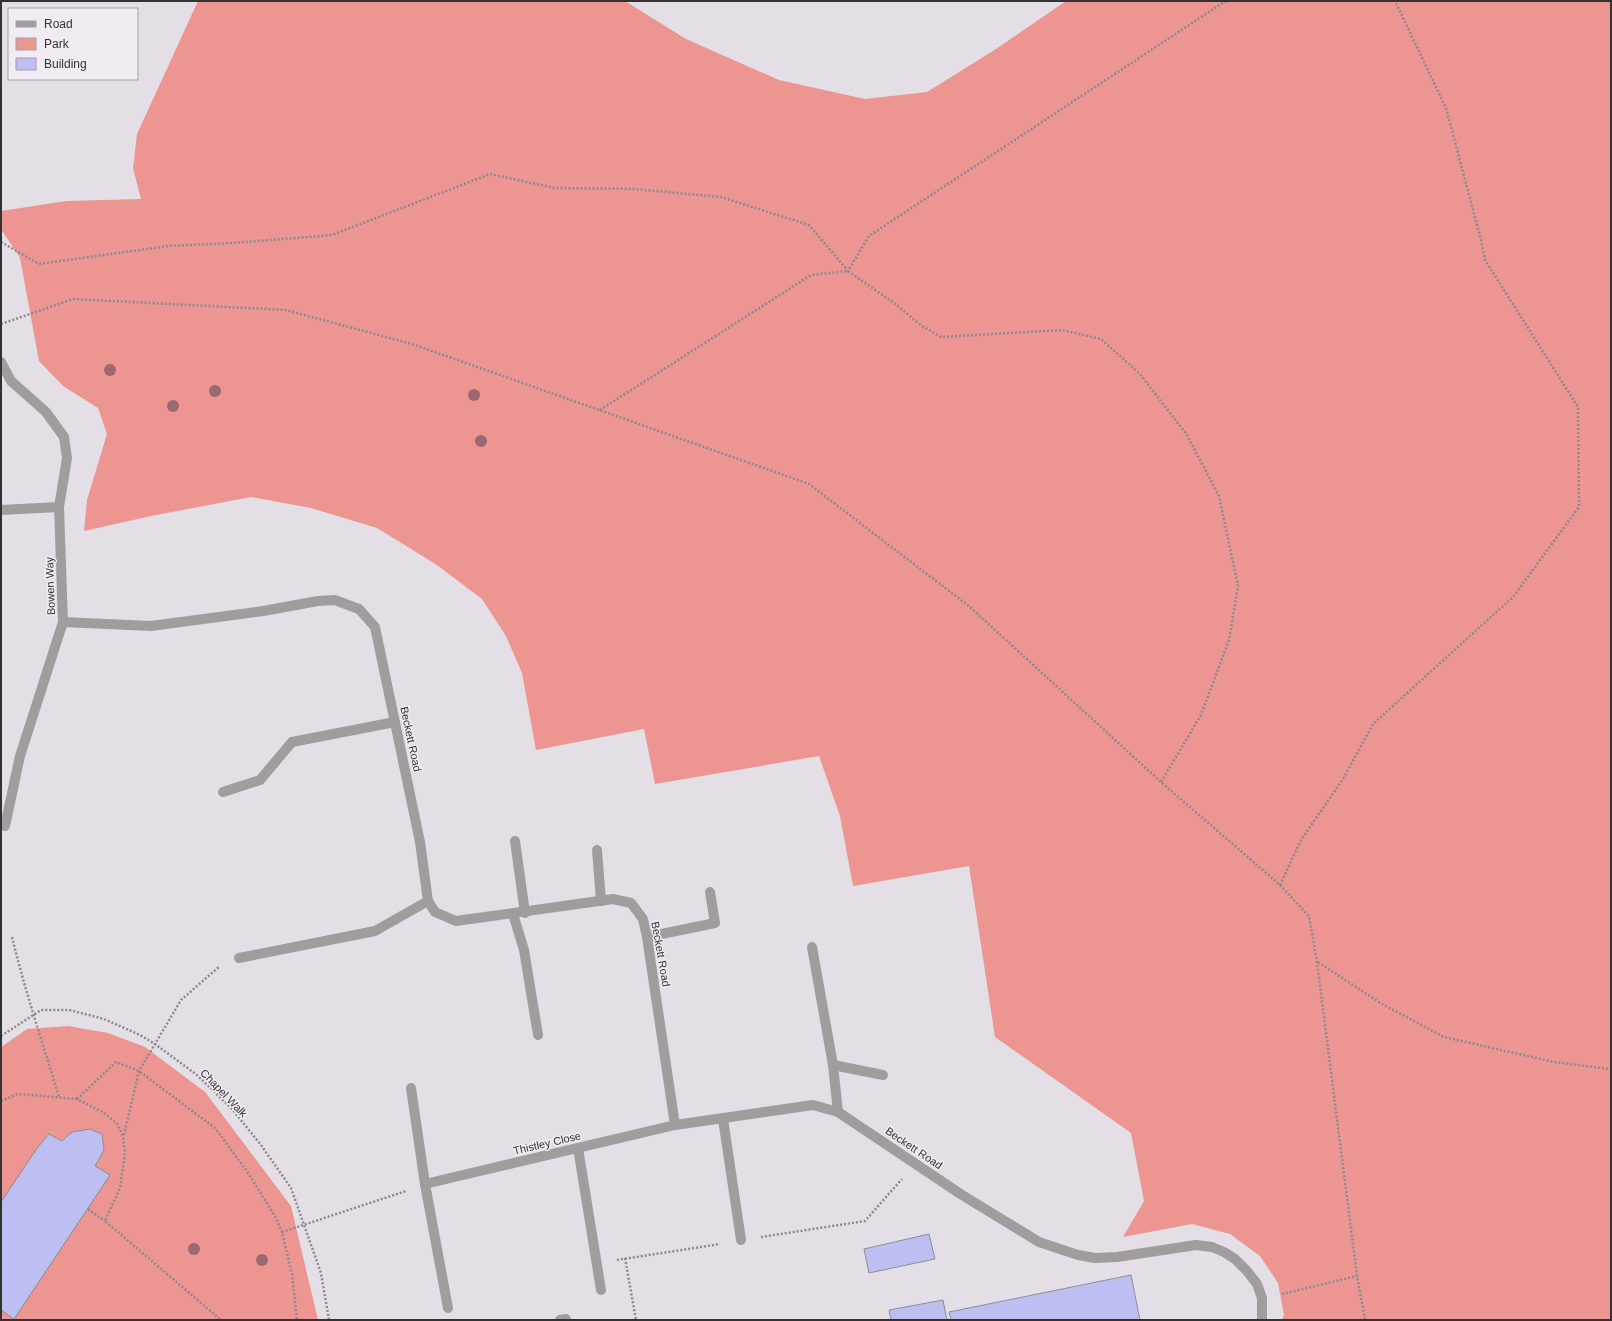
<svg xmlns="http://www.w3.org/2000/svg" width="1612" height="1321" font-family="Helvetica,sans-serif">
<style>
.green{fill:#ec9591}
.building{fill:#bdbef1;stroke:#8e8e95}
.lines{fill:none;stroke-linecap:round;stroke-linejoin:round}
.path{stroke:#8d898e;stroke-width:2.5;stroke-dasharray:2 2;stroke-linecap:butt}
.service{stroke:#a19d9f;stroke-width:10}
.minor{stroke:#a19d9f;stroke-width:10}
.tree{fill:#9c6972}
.labels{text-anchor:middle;stroke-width:3;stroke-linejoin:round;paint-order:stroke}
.street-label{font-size:11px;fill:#333133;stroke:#f1ecf3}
</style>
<rect width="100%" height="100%" fill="#e4dfe6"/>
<!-- green -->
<g class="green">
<polygon points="198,1 625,1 686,39 779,80 865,99 927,92 996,49 1066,1 1611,1 1611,1320 1282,1320 1284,1315 1278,1283 1260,1256 1230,1234 1192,1224 1123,1237 1144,1201 1131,1133 995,1037 969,866 853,886 840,816 819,756 655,784 644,729 536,750 522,673 506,636 482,599 437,565 377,528 311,508 251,497 151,516 84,531 87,500 107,434 98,408 63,386 39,361 20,258 1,229 1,211 66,201 141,199 133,168 137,134"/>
<polygon points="68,1026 108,1033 145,1047 205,1092 291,1206 318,1320 1,1320 1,1047 27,1029"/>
</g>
<!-- building -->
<g class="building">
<polygon points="90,1129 102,1134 104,1150 95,1166 110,1175 14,1319 1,1310 1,1202 38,1147 49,1134 62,1141 72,1132"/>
<polygon points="929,1234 935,1259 869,1273 864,1249"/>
<polygon points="1131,1275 1140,1320 951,1320 949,1312"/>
<polygon points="943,1300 947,1320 891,1320 889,1310"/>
</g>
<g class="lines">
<!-- path -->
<g class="path">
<polyline points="1,242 39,264 168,246 233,243 332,235 490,174 555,188 634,189 721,197 809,225 848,271 869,236 1224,2 1229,1"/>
<polyline points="1,324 73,299 286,310 412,344 809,484 970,607 1161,782 1280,885 1309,916 1317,962 1357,1276 1365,1320"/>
<polyline points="600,410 811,275 848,271 894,303 922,326 941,337 1062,330 1101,339 1140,374 1187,435 1219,496 1238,586 1229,640 1201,715 1161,782"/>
<polyline points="1280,885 1301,840 1343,779 1373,724 1513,597 1579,507 1578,407 1485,260 1481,240 1446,108 1395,1"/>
<path d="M 12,937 C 25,991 43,1044 59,1097"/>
<polyline points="1318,962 1382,1004 1444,1037 1554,1062 1611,1069"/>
<polyline points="1,1036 41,1010 69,1010 104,1019 140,1035 155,1044 197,1075 232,1109 261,1145 291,1188 321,1273 329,1320"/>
<polyline points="77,1099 116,1062 139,1071 215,1128 246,1170 275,1216 282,1232 292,1274 297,1320"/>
<polyline points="1,1101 18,1094 77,1099 104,1113 117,1124 123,1136 125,1153 120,1188 105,1221 221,1320"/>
<polyline points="124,1135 139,1071 181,1000 220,966"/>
<polyline points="88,1209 105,1221"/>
<polyline points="282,1232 406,1191"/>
<polyline points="761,1237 865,1221 902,1179"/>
<polyline points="625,1258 636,1320"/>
<polyline points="617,1260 720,1244"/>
<polyline points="1282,1294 1357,1276"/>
</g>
<!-- service -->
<g class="service">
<polyline points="223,792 260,780 292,742 395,722"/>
<polyline points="515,841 525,913"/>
<polyline points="597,850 601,901"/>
<polyline points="513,914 524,950 538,1035"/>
<polyline points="647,937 715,923 710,892"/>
<polyline points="812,947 833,1065 838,1112"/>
<polyline points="239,958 375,931 428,901"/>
<polyline points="833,1065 883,1075"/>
<polyline points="411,1088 425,1184 448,1308"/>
<polyline points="723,1119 741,1240"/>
<polyline points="578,1148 601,1290"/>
<polyline points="560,1320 566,1319"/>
</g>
<!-- minor -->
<g class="minor">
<polyline points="1,362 11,381 46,412 64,437 67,458 59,507 63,622 20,756 5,826 1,825"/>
<polyline points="1,510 59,507"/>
<polyline points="63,622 151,626 263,611 318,601 335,600 359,609 375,627 420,842 428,901 435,912 456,921 613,899 631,903 643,919 647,937 675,1125"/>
<polyline points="425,1184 675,1125 813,1105 838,1112 962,1195 1039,1242 1078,1255 1095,1258 1117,1257 1196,1245 1212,1247 1224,1252 1235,1259 1247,1271 1257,1284 1262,1298 1262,1320"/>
</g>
</g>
<!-- trees -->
<g class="tree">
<circle cx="110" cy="370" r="6"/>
<circle cx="215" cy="391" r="6"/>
<circle cx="474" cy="395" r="6"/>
<circle cx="173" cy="406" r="6"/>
<circle cx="481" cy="441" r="6"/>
<circle cx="194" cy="1249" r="6"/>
<circle cx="262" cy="1260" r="6"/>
</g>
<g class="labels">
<!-- street labels -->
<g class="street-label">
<text transform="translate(50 586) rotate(-92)" y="4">Bowen Way</text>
<text transform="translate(411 739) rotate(78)" y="4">Beckett Road</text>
<text transform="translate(661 954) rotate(80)" y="4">Beckett Road</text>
<text transform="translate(224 1093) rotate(46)" y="4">Chapel Walk</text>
<text transform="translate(547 1143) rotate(-13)" y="4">Thistley Close</text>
<text transform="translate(914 1148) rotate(34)" y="4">Beckett Road</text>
</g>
</g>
<!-- border -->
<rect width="1612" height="1321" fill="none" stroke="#333133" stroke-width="4"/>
<!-- legend -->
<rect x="8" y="8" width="130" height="72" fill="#f1ecf3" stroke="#a5a1a6"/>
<rect x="16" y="21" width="20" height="6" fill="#a19d9f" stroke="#a5a1a6"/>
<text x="44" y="28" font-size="12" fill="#333133">Road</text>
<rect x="16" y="38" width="20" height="12" fill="#ec9591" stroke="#a5a1a6"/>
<text x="44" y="48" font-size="12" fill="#333133">Park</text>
<rect x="16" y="58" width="20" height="12" fill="#bdbef1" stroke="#a5a1a6"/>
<text x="44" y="68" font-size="12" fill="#333133">Building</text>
</svg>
